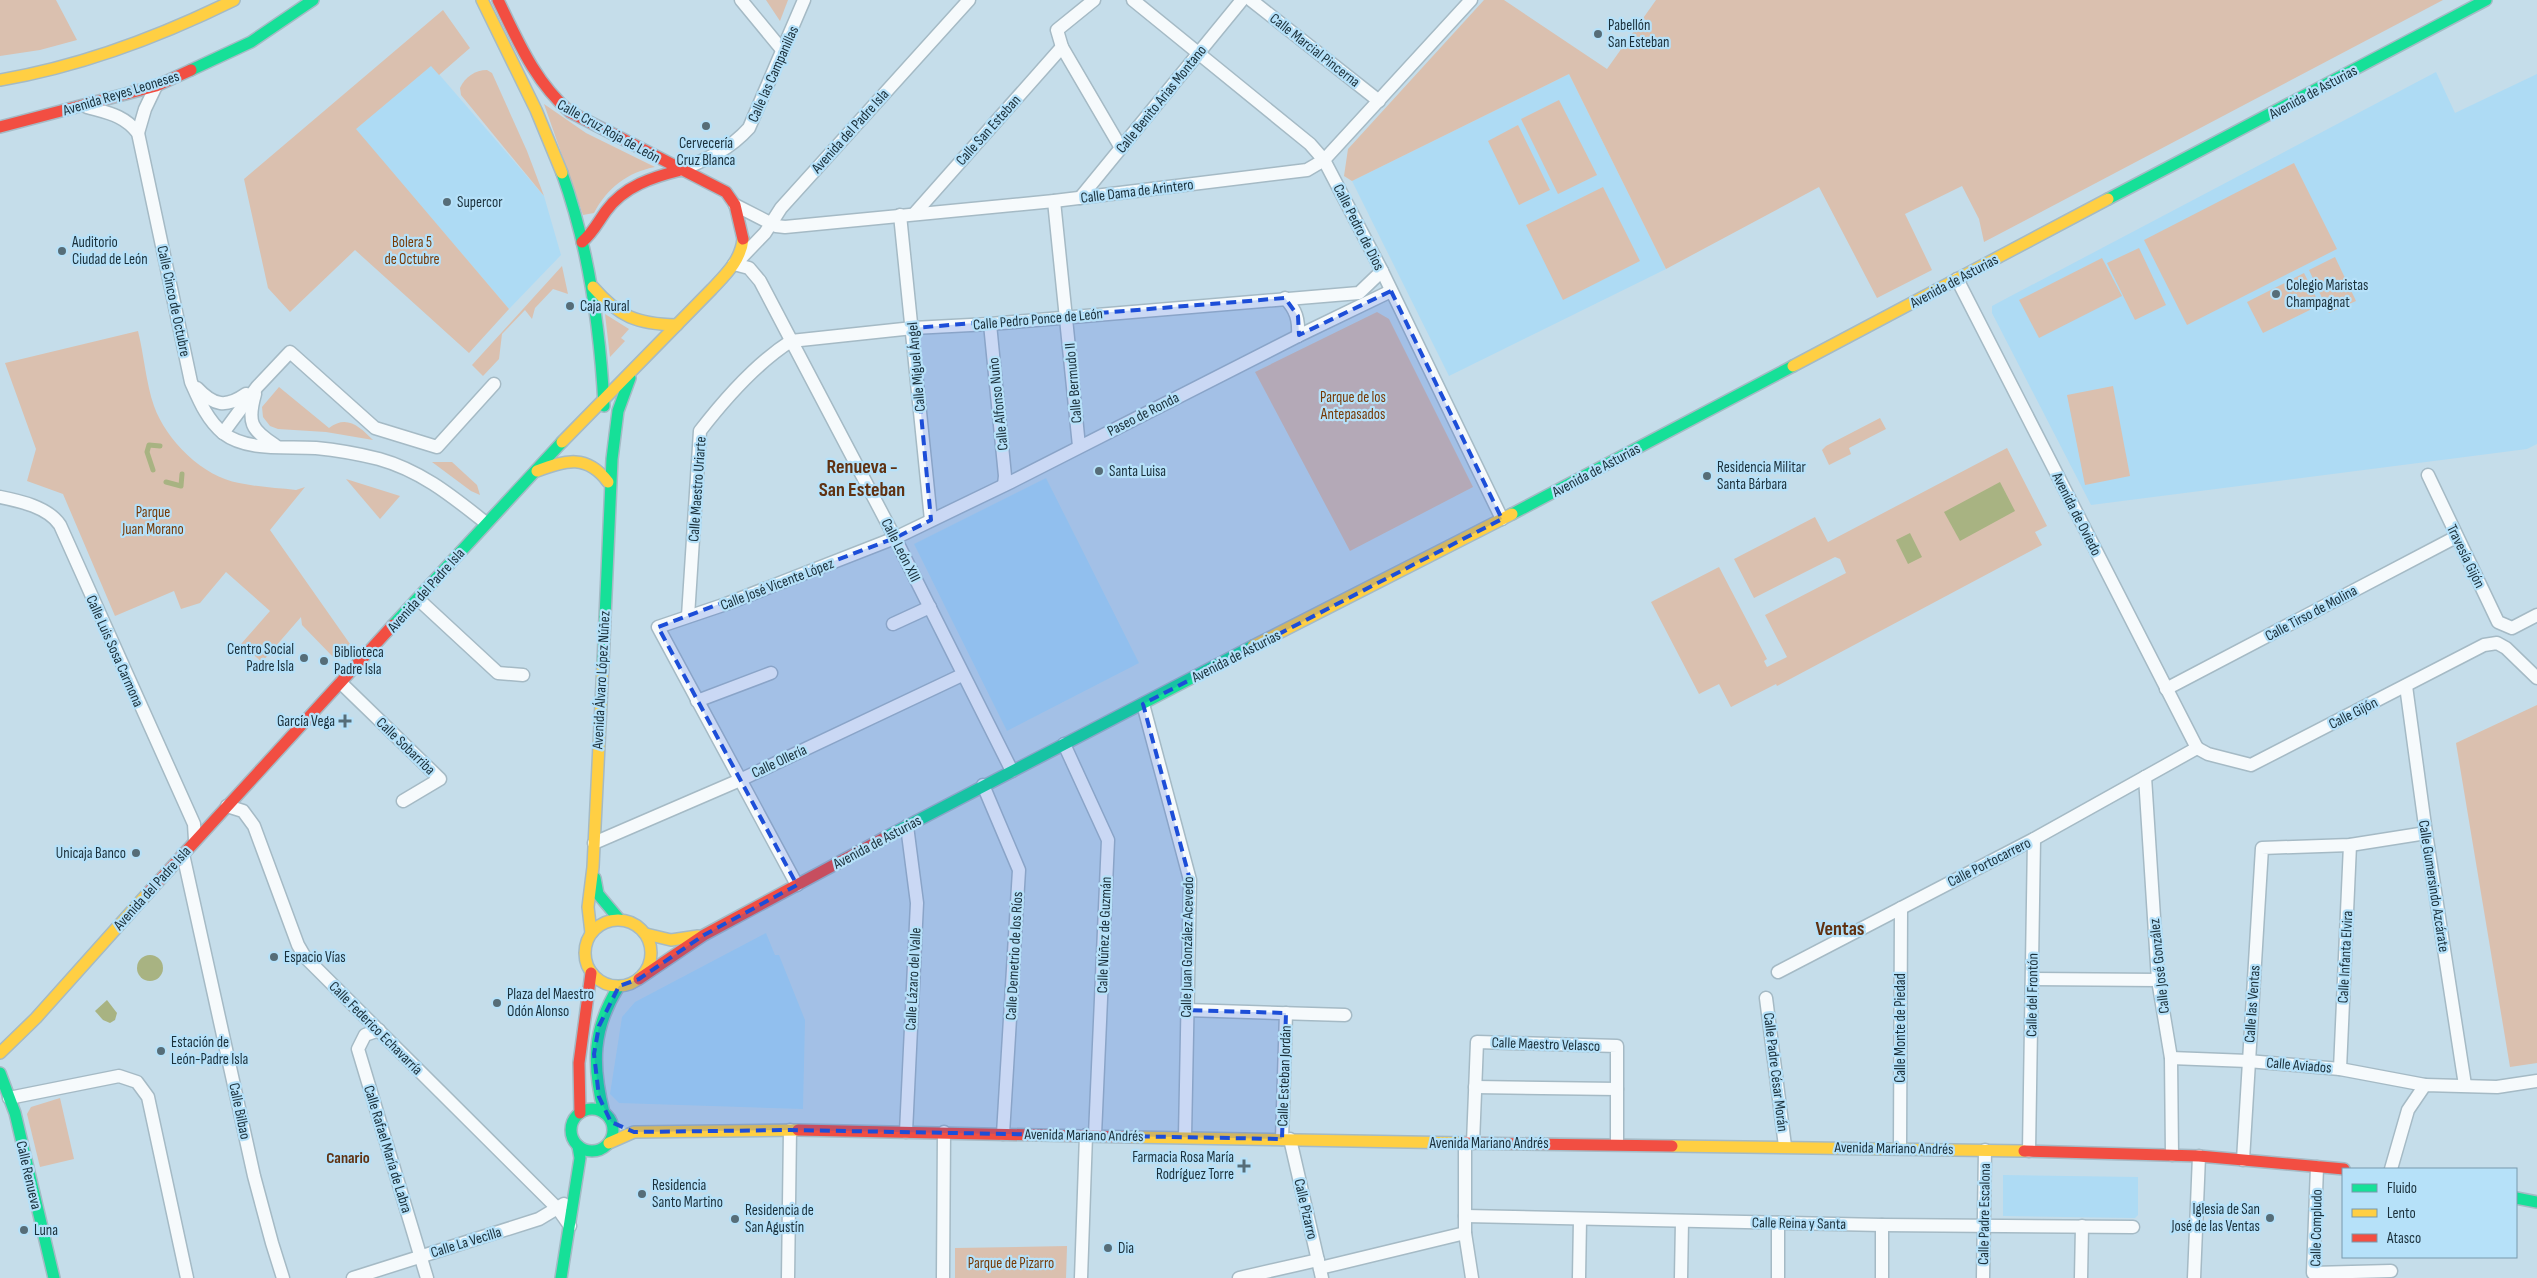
<svg xmlns="http://www.w3.org/2000/svg" width="2537" height="1278" font-family="'Sofia Sans Condensed',sans-serif">
<style>
.built{fill:#aedbf4}
.green{fill:#dac0af}
.water{fill:#a8b382}
.lines{fill:none;stroke-linecap:round;stroke-linejoin:round}
.stream{stroke:#a8b382;stroke-width:5}
.street-casing{stroke:#a5bac5;stroke-width:15}
.fast-casing{stroke:#a5bac5;stroke-width:14}
.slow-casing{stroke:#a5bac5;stroke-width:14}
.jam-casing{stroke:#a5bac5;stroke-width:14}
.street{stroke:#f6fafc;stroke-width:12}
.fast{stroke:#16e098;stroke-width:11}
.slow{stroke:#ffcf43;stroke-width:11}
.jam{stroke:#f24e42;stroke-width:11}
.marked{fill:#1d4ed8;fill-opacity:0.2;stroke:#1d4ed8;stroke-width:4;stroke-dasharray:10 6;stroke-linejoin:round}
.poi-dot{fill:#566d78;stroke:#b6e1f9;stroke-width:2}
.labels{text-anchor:middle;stroke-width:4.5;stroke-linejoin:round;paint-order:stroke}
.poi-label{font-size:15px;fill:#1a303b;stroke:#b6e1f9;text-anchor:start}
.street-label{font-size:15px;fill:#1a303b;stroke:#b6e1f9}
.park-label{font-size:15px;fill:#763905;stroke:#b6e1f9}
.neighbourhood-label{font-size:16px;font-weight:bold;fill:#603111;stroke:#b6e1f9}
.district-label{font-size:20px;font-weight:bold;fill:#603111;stroke:#b6e1f9}
</style>
<rect width="100%" height="100%" fill="#c5ddea"/>
<!-- built -->
<g class="built">
<polygon points="431,65 544,196 561,255 509,309 355,129"/>
<polygon points="2436,72 2455,113 2537,74 2537,444 2527,449 2091,505 1992,313 1992,306"/>
<polygon points="1569,74 1666,269 1449,376 1352,181"/>
<polygon points="1046,478 1139,663 1007,731 914,544"/>
<polygon points="766,933 775,955 779,955 805,1020 803,1109 619,1103 610,1094 622,1017 635,1002"/>
<polygon points="2003,1175 2138,1177 2138,1215 2135,1218 2003,1216"/>
</g>
<!-- green -->
<g class="green">
<polygon points="0,0 56,0 77,40 40,50 0,56"/>
<polygon points="766,0 788,0 780,21"/>
<polygon points="1484,0 1504,0 1607,69 1656,0 2443,0 1984,242 1979,219 1962,186 1905,214 1932,270 1877,298 1819,187 1666,269 1569,74 1352,181 1344,176 1348,149"/>
<polygon points="443,10 470,48 439,75 431,66 356,129 509,309 469,353 355,250 290,312 268,288 244,179"/>
<path d="M 487,70 L 492,73 L 527,151 L 544,196 L 461,95 L 460,88 C 465,77 475,70 487,70 Z"/>
<polygon points="1559,100 1597,175 1558,194 1521,119"/>
<path d="M 544,104 L 586,133 L 655,167 C 628,172 607,188 594,213 L 583,215 Z"/>
<polygon points="1518,125 1550,190 1519,205 1488,141"/>
<polygon points="2294,163 2337,249 2187,325 2144,240"/>
<polygon points="1603,187 1640,261 1563,300 1526,225"/>
<polygon points="2139,248 2166,305 2135,320 2107,263"/>
<polygon points="2335,257 2356,301 2329,313 2309,270"/>
<polygon points="2102,258 2122,296 2039,338 2019,300"/>
<polygon points="562,266 568,294 553,289 535,308 532,319 525,310 502,334 499,359 483,376 472,365"/>
<polygon points="2304,273 2320,305 2263,333 2247,302"/>
<polygon points="1377,312 1389,319 1473,487 1350,551 1255,372"/>
<polygon points="605,314 629,329 621,338 625,341 610,357"/>
<path d="M 138,331 C 144,355 146,383 154,406 C 166,440 203,477 239,483 C 258,487 277,488 296,490 L 305,487 L 270,530 L 350,644 L 335,659 L 302,625 L 301,617 L 262,662 L 241,644 L 270,611 L 226,572 L 200,603 L 181,609 L 174,591 L 115,616 L 63,494 L 27,481 L 36,449 L 5,363 Z"/>
<polygon points="2113,386 2130,476 2085,485 2067,395"/>
<path d="M 279,387 L 329,428 C 347,414 360,427 373,440 L 326,432 L 278,429 L 270,426 L 263,417 L 262,407 Z"/>
<polygon points="1880,418 1886,429 1849,448 1851,454 1829,465 1822,450 1826,446"/>
<polygon points="2007,448 2047,526 2035,532 2042,545 1777,686 1776,684 1731,707 1719,684 1699,694 1651,602 1719,567 1767,659 1764,661 1767,667 1787,657 1765,615 1846,573 1840,559 1835,557 1754,598 1734,559 1815,517 1828,542"/>
<polygon points="432,462 452,462 477,485 480,495 471,491"/>
<polygon points="346,479 400,496 380,519"/>
<polygon points="2537,705 2537,1063 2510,1067 2456,743"/>
<polygon points="60,1098 74,1159 40,1167 27,1114 31,1107"/>
<polygon points="1067,1246 1066,1278 955,1278 955,1248"/>
</g>
<!-- water -->
<g class="water">
<polygon points="2000,482 2015,511 1960,541 1944,512"/>
<polygon points="1910,533 1922,557 1908,564 1896,540"/>
<circle cx="150" cy="968" r="13"/>
<polygon points="107,1000 117,1013 115,1020 110,1023 103,1020 95,1011"/>
</g>
<g class="lines">
<!-- stream -->
<g class="stream">
<polyline points="153,470 147,452 149,445 160,446"/>
<polyline points="166,482 181,486 182,474"/>
</g>
<defs>
<g id="street">
<polyline points="741,0 783,51"/>
<polyline points="1094,0 1057,30 1062,47 1121,148"/>
<polyline points="1133,0 1310,144 1324,160 1382,271 1502,519"/>
<polyline points="1251,0 1379,101"/>
<path d="M 87,107 C 108,113 124,115 138,133 L 191,382 C 199,400 207,420 223,433 C 248,452 286,446 316,448 C 337,450 359,454 379,459 C 422,471 453,497 486,523"/>
<polyline points="138,133 145,109 156,86"/>
<path d="M 681,170 C 709,158 729,150 749,128 L 804,0"/>
<polyline points="1080,198 1242,0"/>
<polyline points="1054,201 1079,446"/>
<polyline points="735,205 776,226 785,227 1054,201 1307,170 1324,160 1471,0"/>
<polyline points="915,213 1062,47"/>
<polyline points="900,215 931,520"/>
<polyline points="740,259 765,233 781,208 969,0"/>
<polyline points="734,264 749,268 760,281 895,538 1012,771"/>
<polyline points="1957,279 2197,748"/>
<path d="M 1285,298 C 1296,310 1299,319 1298,336"/>
<polyline points="990,324 1005,476 1004,485"/>
<path d="M 197,388 C 214,406 226,408 246,394"/>
<path d="M 255,394 C 247,422 251,430 275,445"/>
<polyline points="223,433 257,387 290,352 375,428 437,447 494,384"/>
<polyline points="2428,475 2498,622 2512,628 2537,615"/>
<path d="M 0,497 C 20,501 48,507 60,525 L 194,824 L 195,840"/>
<polyline points="418,599 498,673 523,675"/>
<path d="M 688,616 L 700,431 C 724,400 758,362 791,341 L 913,328 L 990,324 L 1359,293 L 1382,271"/>
<polyline points="893,624 930,607"/>
<polyline points="341,683 440,779 403,801"/>
<polyline points="2406,686 2426,833 2465,1085"/>
<polyline points="2166,689 2456,537"/>
<polyline points="697,701 771,673"/>
<polyline points="1143,704 1190,880 1185,1137"/>
<polyline points="1064,744 1108,840 1095,1135"/>
<polyline points="2197,748 2208,754 2251,765 2484,645 2497,643 2506,648 2537,678"/>
<polyline points="2145,777 2158,980 2171,1058 2172,1155"/>
<polyline points="983,785 1019,870 1003,1134"/>
<polyline points="227,806 243,811 254,826 298,945 305,957 558,1209 570,1226"/>
<polyline points="594,843 740,780 962,675"/>
<polyline points="183,854 254,1176 272,1243 283,1278"/>
<polyline points="797,885 658,627 726,604 895,538 1011,482 1298,336 1391,291"/>
<polyline points="1778,972 2034,839 2197,748"/>
<polyline points="2033,979 2158,980"/>
<polyline points="1766,998 1785,1146"/>
<polyline points="1186,1010 1345,1015"/>
<polyline points="379,1030 365,1035 358,1049 427,1278"/>
<polyline points="2171,1058 2248,1061 2340,1069 2425,1085"/>
<polyline points="2340,1069 2350,845"/>
<polyline points="1475,1087 1617,1089"/>
<polyline points="9,1098 119,1076 137,1082 148,1097 187,1278"/>
<polyline points="906,1132 917,903 907,826"/>
<polyline points="1282,1139 1286,1013"/>
<polyline points="1290,1139 1322,1278"/>
<polyline points="1465,1143 1465,1233 1472,1278"/>
<polyline points="1473,1143 1477,1042 1617,1046 1617,1143"/>
<polyline points="1900,1148 1901,908"/>
<polyline points="2029,1151 2034,839"/>
<polyline points="2243,1160 2262,848 2350,845 2426,833"/>
<polyline points="2317,1167 2313,1273 2391,1271"/>
<polyline points="2391,1169 2408,1110 2425,1085 2497,1087 2537,1081"/>
<polyline points="1465,1216 1882,1225 2133,1227"/>
<polyline points="1320,1268 1465,1233"/>
<polyline points="353,1278 539,1219 564,1204"/>
<polyline points="788,1278 790,1130"/>
<polyline points="943,1278 944,1132"/>
<polyline points="1081,1278 1086,1135"/>
<polyline points="1239,1278 1318,1260"/>
<polyline points="1579,1278 1580,1219"/>
<polyline points="1681,1278 1682,1221"/>
<polyline points="1778,1278 1778,1223"/>
<polyline points="1882,1278 1882,1225"/>
<polyline points="1983,1278 1985,1150"/>
<polyline points="2081,1278 2082,1226"/>
<polyline points="2194,1278 2199,1156"/>
</g>
<g id="fast">
<polyline points="191,70 251,42 313,0"/>
<path d="M 562,173 C 589,248 600,327 604,406"/>
<polyline points="2108,199 2486,0"/>
<polyline points="1512,514 1793,366"/>
<polyline points="393,625 562,442"/>
<polyline points="603,663 612,459 618,411 630,378"/>
<polyline points="884,838 1253,646"/>
<polyline points="595,878 598,894 619,919"/>
<polyline points="0,1073 15,1113 54,1278"/>
<circle cx="592" cy="1130" r="21"/>
<path d="M 604,1113 C 592,1065 592,1029 619,986"/>
<polyline points="2516,1198 2537,1202"/>
<polyline points="561,1278 580,1158 578,1146"/>
</g>
<g id="slow">
<polyline points="482,0 536,110 562,173"/>
<path d="M 0,80 C 83,66 159,37 234,0"/>
<path d="M 593,287 C 619,317 637,324 677,325"/>
<polyline points="1793,366 2108,199"/>
<path d="M 562,442 L 712,289 C 726,274 741,260 743,239"/>
<path d="M 537,471 C 566,460 587,454 608,482"/>
<polyline points="1253,646 1512,514"/>
<circle cx="618" cy="953" r="33"/>
<polyline points="591,933 588,907 593,867 603,663"/>
<polyline points="646,934 671,940 698,936"/>
<polyline points="0,1053 36,1018 147,894"/>
<polyline points="1130,1137 1463,1143"/>
<polyline points="609,1143 634,1132 798,1130"/>
<polyline points="1672,1146 2024,1151"/>
</g>
<g id="jam">
<path d="M 498,0 C 518,41 535,82 570,112 L 726,192 L 735,205 L 743,239"/>
<polyline points="0,127 156,86 191,70"/>
<path d="M 582,242 C 593,233 598,222 606,211 C 624,186 653,177 681,170"/>
<polyline points="147,894 393,625"/>
<polyline points="639,979 704,935 884,838"/>
<polyline points="580,1113 579,1063 591,973"/>
<polyline points="798,1130 1130,1137"/>
<polyline points="1463,1143 1672,1146"/>
<polyline points="2024,1151 2199,1156 2344,1169"/>
</g>
</defs>
<!-- street casing -->
<use href="#street" class="street-casing"/>
<!-- fast casing -->
<use href="#fast" class="fast-casing"/>
<!-- slow casing -->
<use href="#slow" class="slow-casing"/>
<!-- jam casing -->
<use href="#jam" class="jam-casing"/>
<!-- street -->
<use href="#street" class="street"/>
<!-- fast -->
<use href="#fast" class="fast"/>
<!-- slow -->
<use href="#slow" class="slow"/>
<!-- jam -->
<use href="#jam" class="jam"/>
</g>
<!-- marked area -->
<path class="marked" d="M 1391,291 L 1502,519 L 1143,704 L 1190,880 L 1186,1010 L 1286,1013 L 1282,1139 L 790,1130 L 634,1132 L 611,1122 L 599,1097 L 594,1054 L 599,1026 L 619,986 L 639,979 L 704,935 L 797,885 L 658,627 L 895,538 L 931,520 L 913,328 L 1285,298 L 1298,316 L 1299,335 Z"/>
<!-- markers -->
<g class="poi-dot">
<circle cx="1598" cy="34" r="5"/>
<circle cx="706" cy="126" r="5"/>
<circle cx="447" cy="202" r="5"/>
<circle cx="62" cy="251" r="5"/>
<circle cx="2276" cy="294" r="5"/>
<circle cx="570" cy="306" r="5"/>
<circle cx="1099" cy="471" r="5"/>
<circle cx="1707" cy="476" r="5"/>
<circle cx="304" cy="658" r="5"/>
<circle cx="324" cy="661" r="5"/>
<path d="M342.5 713.5h5v5h5v5h-5v5h-5v-5h-5v-5h5z"/>
<circle cx="136" cy="853" r="5"/>
<circle cx="274" cy="957" r="5"/>
<circle cx="497" cy="1003" r="5"/>
<circle cx="161" cy="1051" r="5"/>
<path d="M1241.5 1158.5h5v5h5v5h-5v5h-5v-5h-5v-5h5z"/>
<circle cx="642" cy="1194" r="5"/>
<circle cx="2270" cy="1218" r="5"/>
<circle cx="735" cy="1219" r="5"/>
<circle cx="24" cy="1230" r="5"/>
<circle cx="1108" cy="1248" r="5"/>
</g>
<g class="labels">
<!-- poi labels -->
<g class="poi-label">
<text x="1608" y="30">Pabellón<tspan x="1608" dy="17">San Esteban</tspan></text>
<text x="706" y="148" text-anchor="middle">Cervecería<tspan x="706" dy="17">Cruz Blanca</tspan></text>
<text x="457" y="207">Supercor</text>
<text x="72" y="247">Auditorio<tspan x="72" dy="17">Ciudad de León</tspan></text>
<text x="2286" y="290">Colegio Maristas<tspan x="2286" dy="17">Champagnat</tspan></text>
<text x="580" y="311">Caja Rural</text>
<text x="1717" y="472">Residencia Militar<tspan x="1717" dy="17">Santa Bárbara</tspan></text>
<text x="1109" y="476">Santa Luisa</text>
<text x="294" y="654" text-anchor="end">Centro Social<tspan x="294" dy="17">Padre Isla</tspan></text>
<text x="334" y="657">Biblioteca<tspan x="334" dy="17">Padre Isla</tspan></text>
<text x="335" y="726" text-anchor="end">García Vega</text>
<text x="126" y="858" text-anchor="end">Unicaja Banco</text>
<text x="284" y="962">Espacio Vías</text>
<text x="507" y="999">Plaza del Maestro<tspan x="507" dy="17">Odón Alonso</tspan></text>
<text x="171" y="1047">Estación de<tspan x="171" dy="17">León-Padre Isla</tspan></text>
<text x="1234" y="1162" text-anchor="end">Farmacia Rosa María<tspan x="1234" dy="17">Rodríguez Torre</tspan></text>
<text x="652" y="1190">Residencia<tspan x="652" dy="17">Santo Martino</tspan></text>
<text x="2260" y="1214" text-anchor="end">Iglesia de San<tspan x="2260" dy="17">José de las Ventas</tspan></text>
<text x="745" y="1215">Residencia de<tspan x="745" dy="17">San Agustín</tspan></text>
<text x="34" y="1235">Luna</text>
<text x="1118" y="1253">Dia</text>
</g>
<!-- street labels -->
<g class="street-label">
<text transform="translate(1315 50) rotate(38)" y="5">Calle Marcial Pincerna</text>
<text transform="translate(773 74) rotate(-66)" y="5">Calle las Campanillas</text>
<text transform="translate(2313 92) rotate(-28)" y="5">Avenida de Asturias</text>
<text transform="translate(121 93) rotate(-17)" y="5">Avenida Reyes Leoneses</text>
<text transform="translate(1161 99) rotate(-51)" y="5">Calle Benito Arias Montano</text>
<text transform="translate(988 130) rotate(-48)" y="5">Calle San Esteban</text>
<text transform="translate(609 131) rotate(29)" y="5">Calle Cruz Roja de León</text>
<text transform="translate(850 131) rotate(-48)" y="5">Avenida del Padre Isla</text>
<text transform="translate(1137 191) rotate(-7)" y="5">Calle Dama de Arintero</text>
<text transform="translate(1359 227) rotate(63)" y="5">Calle Pedro de Dios</text>
<text transform="translate(1954 281) rotate(-28)" y="5">Avenida de Asturias</text>
<text transform="translate(174 301) rotate(78)" y="5">Calle Cinco de Octubre</text>
<text transform="translate(1038 319) rotate(-5)" y="5">Calle Pedro Ponce de León</text>
<text transform="translate(916 367) rotate(-95)" y="5">Calle Miguel Ángel</text>
<text transform="translate(1073 383) rotate(-95)" y="5">Calle Bermudo II</text>
<text transform="translate(998 404) rotate(-96)" y="5">Calle Alfonso Nuño</text>
<text transform="translate(1143 414) rotate(-27)" y="5">Paseo de Ronda</text>
<text transform="translate(1596 470) rotate(-28)" y="5">Avenida de Asturias</text>
<text transform="translate(697 489) rotate(-86)" y="5">Calle Maestro Uriarte</text>
<text transform="translate(2077 514) rotate(63)" y="5">Avenida de Oviedo</text>
<text transform="translate(901 550) rotate(63)" y="5">Calle León XIII</text>
<text transform="translate(2466 556) rotate(64)" y="5">Travesía Gijón</text>
<text transform="translate(777 584) rotate(-21)" y="5">Calle José Vicente López</text>
<text transform="translate(426 590) rotate(-48)" y="5">Avenida del Padre Isla</text>
<text transform="translate(2311 613) rotate(-28)" y="5">Calle Tirso de Molina</text>
<text transform="translate(115 651) rotate(66)" y="5">Calle Luis Sosa Carmona</text>
<text transform="translate(1236 656) rotate(-27)" y="5">Avenida de Asturias</text>
<text transform="translate(601 680) rotate(-87)" y="5">Avenida Álvaro López Núñez</text>
<text transform="translate(2353 713) rotate(-27)" y="5">Calle Gijón</text>
<text transform="translate(406 746) rotate(44)" y="5">Calle Sobarriba</text>
<text transform="translate(779 761) rotate(-25)" y="5">Calle Ollería</text>
<text transform="translate(877 842) rotate(-28)" y="5">Avenida de Asturias</text>
<text transform="translate(1989 862) rotate(-27)" y="5">Calle Portocarrero</text>
<text transform="translate(2434 886) rotate(81)" y="5">Calle Gumersindo Azcárate</text>
<text transform="translate(152 888) rotate(-48)" y="5">Avenida del Padre Isla</text>
<text transform="translate(1104 935) rotate(-88)" y="5">Calle Núñez de Guzmán</text>
<text transform="translate(1187 947) rotate(-89)" y="5">Calle Juan González Acevedo</text>
<text transform="translate(1014 956) rotate(-87)" y="5">Calle Demetrio de los Ríos</text>
<text transform="translate(2345 957) rotate(-87)" y="5">Calle Infanta Elvira</text>
<text transform="translate(2159 966) rotate(-96)" y="5">Calle José González</text>
<text transform="translate(913 979) rotate(-87)" y="5">Calle Lázaro del Valle</text>
<text transform="translate(2032 995) rotate(-89)" y="5">Calle del Frontón</text>
<text transform="translate(2252 1004) rotate(-86)" y="5">Calle las Ventas</text>
<text transform="translate(376 1028) rotate(45)" y="5">Calle Federico Echavarría</text>
<text transform="translate(1900 1028) rotate(-90)" y="5">Calle Monte de Piedad</text>
<text transform="translate(1546 1044) rotate(2)" y="5">Calle Maestro Velasco</text>
<text transform="translate(2299 1065) rotate(5)" y="5">Calle Aviados</text>
<text transform="translate(1776 1072) rotate(83)" y="5">Calle Padre César Morán</text>
<text transform="translate(1284 1076) rotate(-88)" y="5">Calle Esteban Jordán</text>
<text transform="translate(240 1111) rotate(78)" y="5">Calle Bilbao</text>
<text transform="translate(1084 1135) rotate(1)" y="5">Avenida Mariano Andrés</text>
<text x="1489" y="1148">Avenida Mariano Andrés</text>
<text transform="translate(1894 1148) rotate(1)" y="5">Avenida Mariano Andrés</text>
<text transform="translate(388 1149) rotate(73)" y="5">Calle Rafael María de Labra</text>
<text transform="translate(29 1175) rotate(77)" y="5">Calle Renueva</text>
<text transform="translate(1306 1209) rotate(77)" y="5">Calle Pizarro</text>
<text transform="translate(1984 1214) rotate(-89)" y="5">Calle Padre Escalona</text>
<text transform="translate(1799 1223) rotate(1)" y="5">Calle Reina y Santa</text>
<text transform="translate(2316 1228) rotate(-89)" y="5">Calle Compludo</text>
<text transform="translate(466 1242) rotate(-17)" y="5">Calle La Vecilla</text>
</g>
<!-- park labels -->
<g class="park-label">
<text x="412" y="247">Bolera 5<tspan x="412" dy="17">de Octubre</tspan></text>
<text x="1353" y="402">Parque de los<tspan x="1353" dy="17">Antepasados</tspan></text>
<text x="153" y="517">Parque<tspan x="153" dy="17">Juan Morano</tspan></text>
<text x="1011" y="1268">Parque de Pizarro</text>
</g>
<!-- neighbourhood labels -->
<g class="neighbourhood-label">
<text x="348" y="1163">Canario</text>
</g>
<!-- district labels -->
<g class="district-label">
<text x="862" y="473">Renueva -<tspan x="862" dy="23">San Esteban</tspan></text>
<text x="1840" y="935">Ventas</text>
</g>
</g>
<!-- legend -->
<rect x="2342" y="1168" width="175" height="90" fill="#b6e1f9" stroke="#789aad"/>
<rect x="2352" y="1184" width="25" height="8" fill="#16e098" stroke="#789aad"/>
<text x="2387" y="1193" font-size="15" fill="#1a303b">Fluido</text>
<rect x="2352" y="1209" width="25" height="8" fill="#ffcf43" stroke="#789aad"/>
<text x="2387" y="1218" font-size="15" fill="#1a303b">Lento</text>
<rect x="2352" y="1234" width="25" height="8" fill="#f24e42" stroke="#789aad"/>
<text x="2387" y="1243" font-size="15" fill="#1a303b">Atasco</text>
</svg>
